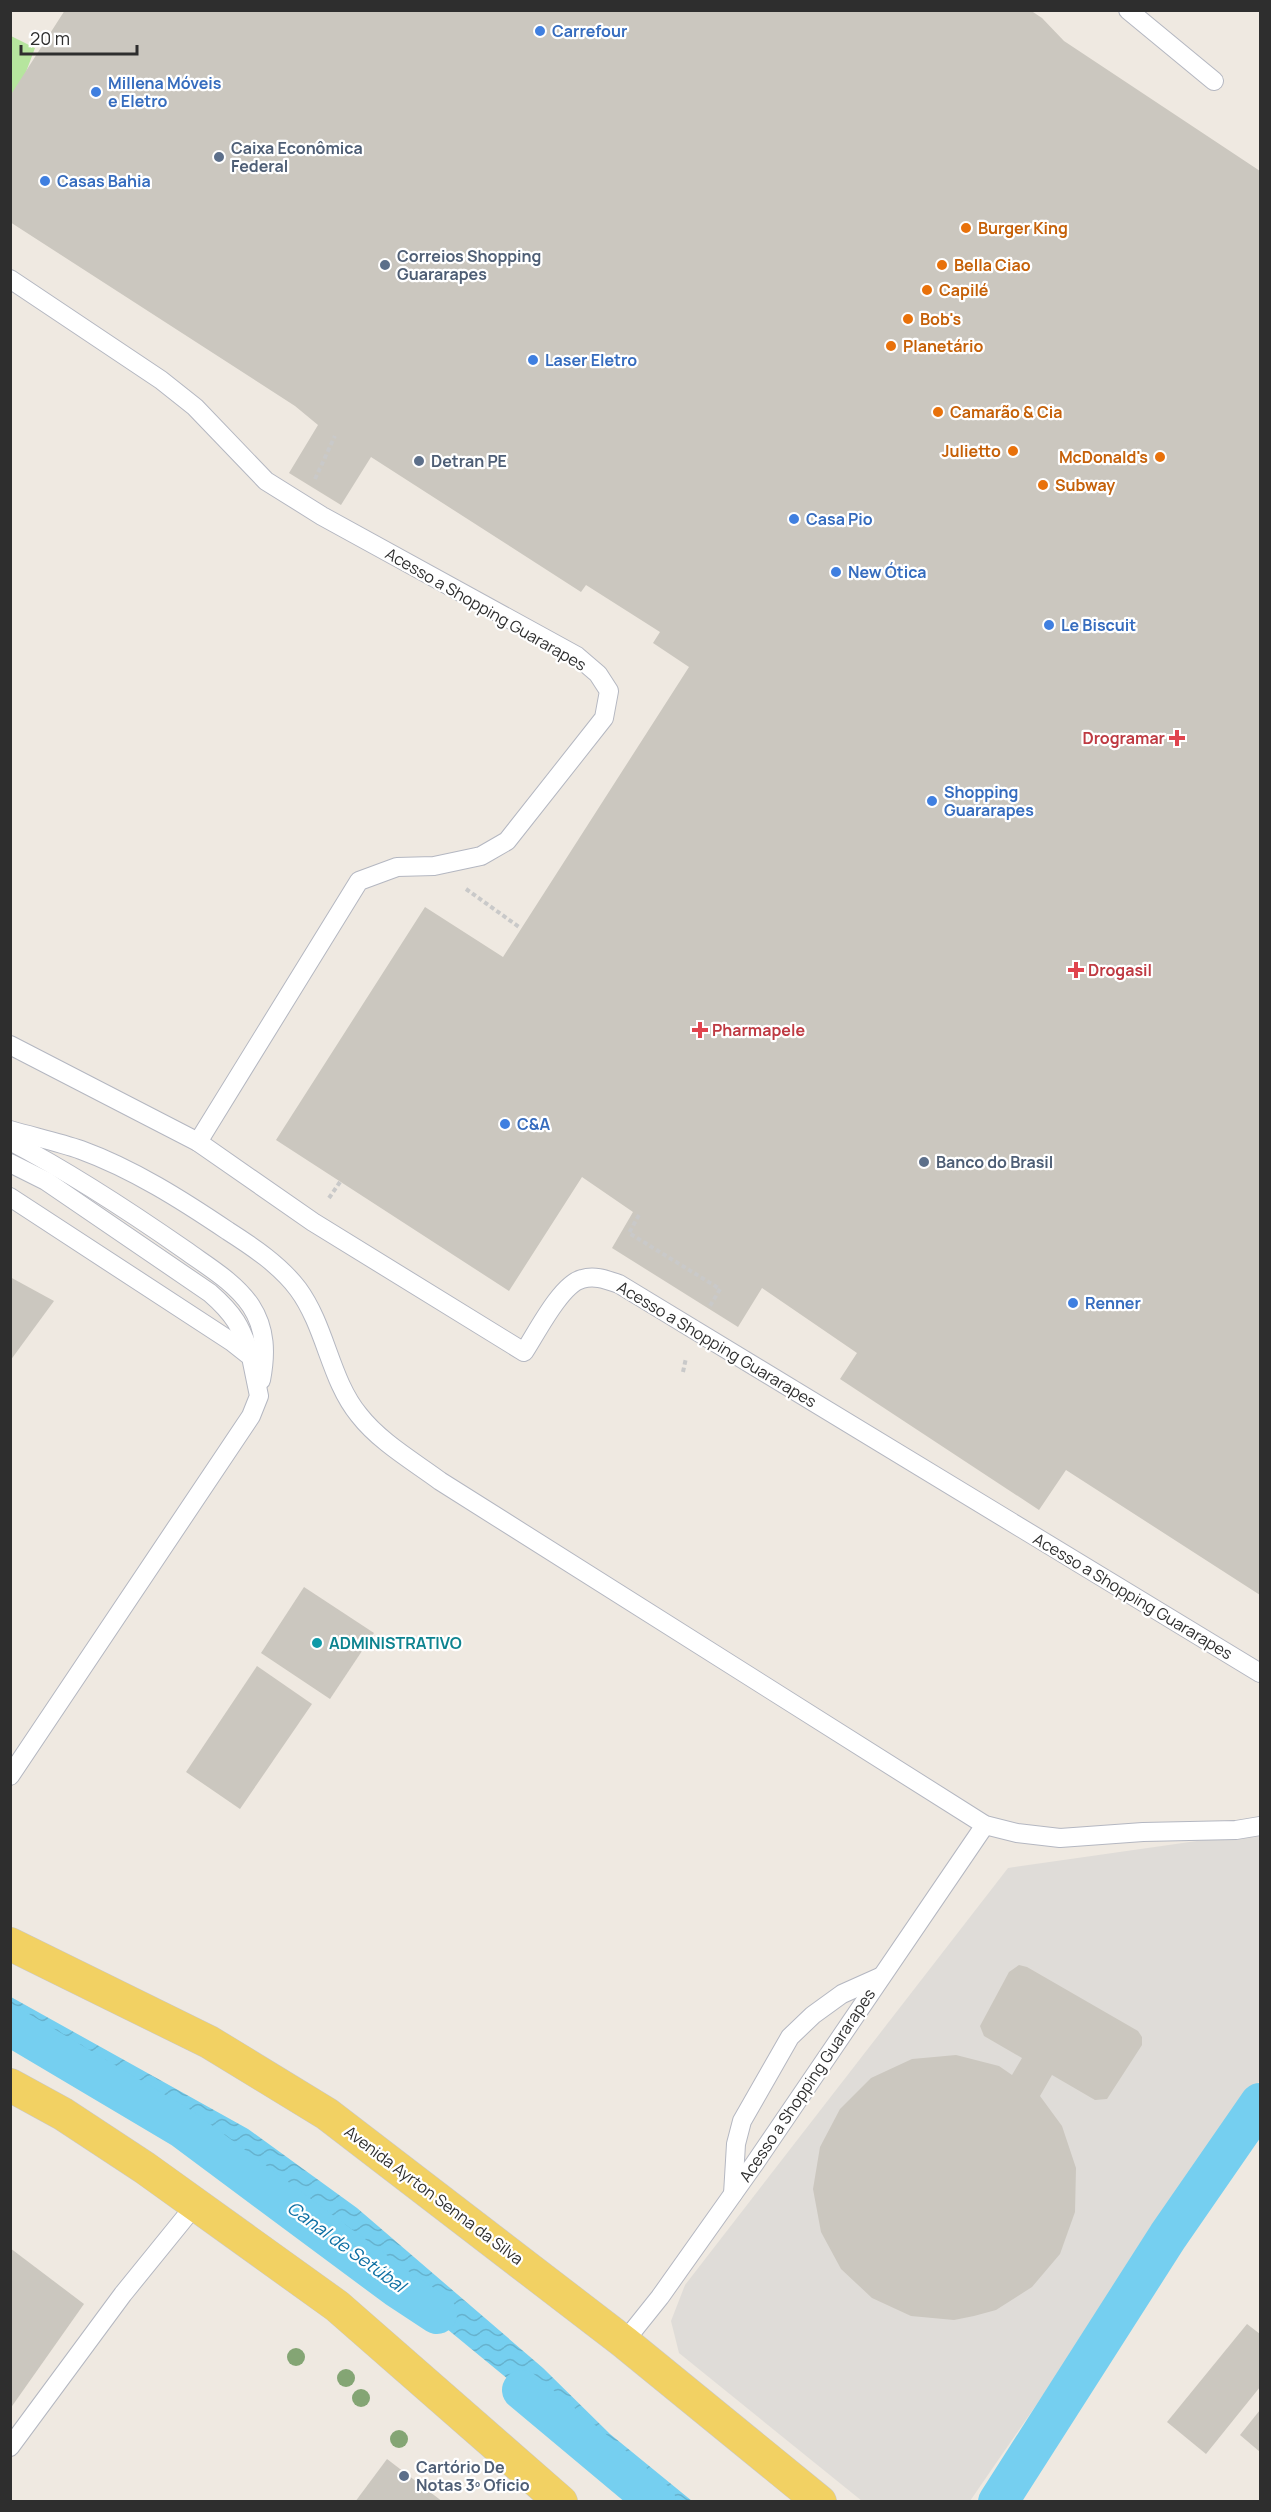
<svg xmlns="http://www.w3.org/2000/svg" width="1271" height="2512" font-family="Manrope,sans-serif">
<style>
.grass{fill:#b6e59e}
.plaza{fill:#dfdcd8}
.water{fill:url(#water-waves)}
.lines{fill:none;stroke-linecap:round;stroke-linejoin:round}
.canal{stroke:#75cff0;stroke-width:40}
.building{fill:#cbc7bf}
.service-casing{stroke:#b4b7c1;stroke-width:20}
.primary-casing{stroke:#c9c9c9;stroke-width:34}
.path{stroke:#c9c9c9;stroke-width:4;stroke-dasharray:4.5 3;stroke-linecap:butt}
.service{stroke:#fff;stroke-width:18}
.primary{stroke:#f2d163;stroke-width:33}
.tree{fill:#84a574}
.shop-dot{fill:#3f7fe0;stroke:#fff;stroke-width:2}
.service-dot{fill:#5c6f8a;stroke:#fff;stroke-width:2}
.food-dot{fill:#e8710a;stroke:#fff;stroke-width:2}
.health-dot{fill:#e0444e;stroke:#fff;stroke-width:2}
.culture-dot{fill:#0f9aa8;stroke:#fff;stroke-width:2}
.labels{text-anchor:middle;stroke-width:4.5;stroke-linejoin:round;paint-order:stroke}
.shop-label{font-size:16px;font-weight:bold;fill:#366cbe;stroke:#fff;text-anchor:start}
.service-label{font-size:16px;font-weight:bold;fill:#4e5e75;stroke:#fff;text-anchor:start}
.food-label{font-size:16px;font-weight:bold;fill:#c56008;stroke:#fff;text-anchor:start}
.street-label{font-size:16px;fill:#2e2e2e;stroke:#fff}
.health-label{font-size:16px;font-weight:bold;fill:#be3a42;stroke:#fff;text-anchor:start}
.culture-label{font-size:16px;font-weight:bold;fill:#0d838f;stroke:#fff;text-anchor:start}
.water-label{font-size:18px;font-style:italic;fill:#0d6fa3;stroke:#fff}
</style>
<defs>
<pattern id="water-waves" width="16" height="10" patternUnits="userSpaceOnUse" patternTransform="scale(1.5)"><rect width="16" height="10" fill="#75cff0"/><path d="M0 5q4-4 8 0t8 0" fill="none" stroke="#66b2ce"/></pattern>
</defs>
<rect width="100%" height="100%" fill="#efe9e1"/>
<!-- grass -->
<polygon class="grass" points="11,36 35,48 20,88 11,100"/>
<!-- plaza -->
<polygon class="plaza" points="1260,1832 1260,2080 970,2501 862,2501 679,2353 671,2321 685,2285 1008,1868"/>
<!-- water -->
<polygon class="water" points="11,1997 248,2129 357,2208 543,2368 610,2434 692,2501 656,2501 396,2287 182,2128 11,2026"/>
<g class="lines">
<!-- canal -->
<g class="canal">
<polyline points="10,2026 182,2128 396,2287 437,2314"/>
<polyline points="522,2390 656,2502"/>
<polyline points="998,2502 1168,2236 1260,2103"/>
</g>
</g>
<!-- building -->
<g class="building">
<polygon points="65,10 1030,10 1042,18 1064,41 1260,171 1260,1595 1066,1470 1039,1510 840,1379 857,1353 762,1288 738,1327 612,1248 633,1212 582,1177 509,1291 276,1140 425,907 503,957 689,667 653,643 660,632 586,585 581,592 371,457 341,505 289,473 318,425 295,406 10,222 10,96"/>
<polygon points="10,1277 54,1301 10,1361"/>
<polygon points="304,1587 374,1633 330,1699 261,1653"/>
<polygon points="257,1666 312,1704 240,1809 186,1772"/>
<polygon points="1019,1965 1027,1967 1138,2031 1142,2037 1142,2045 1107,2099 1095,2100 1052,2075 1040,2096 1062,2126 1076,2168 1075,2212 1060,2254 1032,2287 996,2310 974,2316 954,2320 911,2316 872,2298 841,2269 821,2232 813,2189 820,2147 840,2109 871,2078 912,2059 956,2055 999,2066 1012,2075 1022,2058 984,2036 980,2026 1009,1972"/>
<polygon points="10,2248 84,2304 10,2409"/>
<polygon points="1247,2324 1260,2334 1260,2387 1206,2454 1167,2422"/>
<polygon points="1260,2410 1260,2452 1240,2435"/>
<polygon points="387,2459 443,2502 355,2502"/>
</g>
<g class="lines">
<defs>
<g id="service">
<polyline points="1128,10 1214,81"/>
<polyline points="10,279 161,380 195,407 266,481 322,516 577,656 598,674 609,691 604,718 507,841 481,856 434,866 397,867 359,881 198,1142"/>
<path d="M 10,1045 L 198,1142 L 313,1222 L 524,1352 C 536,1334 561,1284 582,1279 C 595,1275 607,1280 619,1284 L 1260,1673"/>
<path d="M 10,1130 C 34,1137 58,1142 81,1150 C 133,1169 182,1200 228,1231 C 253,1247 280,1265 298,1289 C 326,1327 330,1380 359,1415 C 380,1442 413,1461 440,1481 L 985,1825 L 1017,1833 L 1060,1838 L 1143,1832 L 1236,1830 L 1260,1826"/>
<path d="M 10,1141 C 71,1173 129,1211 185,1250 C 207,1266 235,1282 251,1306 C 266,1329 266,1354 261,1380"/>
<path d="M 10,1163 L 46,1181 L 210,1293 C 234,1314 241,1326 251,1357"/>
<polyline points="10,1197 232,1342 251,1357 259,1396 251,1416 10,1776"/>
<polyline points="733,2194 736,2144 742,2121 790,2037 813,2015 842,1994 880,1977"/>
<polyline points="624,2342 660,2297 755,2163 985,1825"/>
<polyline points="10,2447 123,2294 196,2204"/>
</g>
<g id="primary">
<polyline points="10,1944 209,2042 327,2114 624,2342 820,2502"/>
<polyline points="10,2085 63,2114 145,2168 337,2306 561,2502"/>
</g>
</defs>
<!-- service casing -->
<use href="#service" class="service-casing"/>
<!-- primary casing -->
<use href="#primary" class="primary-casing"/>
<!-- path -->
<g class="path">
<polyline points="315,479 335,436"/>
<polyline points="466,889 519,927"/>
<polyline points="329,1198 340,1182"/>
<polyline points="639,1215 629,1233 720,1289 710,1306"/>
<polyline points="683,1372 686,1358"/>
</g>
<!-- service -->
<use href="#service" class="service"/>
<!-- primary -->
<use href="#primary" class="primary"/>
</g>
<!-- trees -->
<g class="tree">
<circle cx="296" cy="2357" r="9"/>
<circle cx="346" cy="2378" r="9"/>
<circle cx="361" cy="2398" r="9"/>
<circle cx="399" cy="2439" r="9"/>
</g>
<!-- markers -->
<g class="shop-dot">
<circle cx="540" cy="31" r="6"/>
<circle cx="96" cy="92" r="6"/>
<circle cx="45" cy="181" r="6"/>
<circle cx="533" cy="360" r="6"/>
<circle cx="794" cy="519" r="6"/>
<circle cx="836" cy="572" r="6"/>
<circle cx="1049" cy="625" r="6"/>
<circle cx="932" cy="801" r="6"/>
<circle cx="505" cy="1124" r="6"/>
<circle cx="1073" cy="1303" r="6"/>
</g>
<g class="service-dot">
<circle cx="219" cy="157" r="6"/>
<circle cx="385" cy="265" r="6"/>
<circle cx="419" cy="461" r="6"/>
<circle cx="924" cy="1162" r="6"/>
<circle cx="404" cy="2476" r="6"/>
</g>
<g class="food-dot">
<circle cx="966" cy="228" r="6"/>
<circle cx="942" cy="265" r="6"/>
<circle cx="927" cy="290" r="6"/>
<circle cx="908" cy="319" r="6"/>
<circle cx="891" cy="346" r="6"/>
<circle cx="938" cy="412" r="6"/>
<circle cx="1013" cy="451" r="6"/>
<circle cx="1160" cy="457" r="6"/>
<circle cx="1043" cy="485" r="6"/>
</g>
<g class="health-dot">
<path d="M1174 729h6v6h6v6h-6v6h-6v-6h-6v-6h6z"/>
<path d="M1073 961h6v6h6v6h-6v6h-6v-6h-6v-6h6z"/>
<path d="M697 1021h6v6h6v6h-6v6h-6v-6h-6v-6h6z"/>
</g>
<circle class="culture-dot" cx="317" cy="1643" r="6"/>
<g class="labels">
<!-- shop labels -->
<g class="shop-label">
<text x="552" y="37">Carrefour</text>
<text x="108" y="89">Millena Móveis<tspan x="108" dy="18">e Eletro</tspan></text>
<text x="57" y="187">Casas Bahia</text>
<text x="545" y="366">Laser Eletro</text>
<text x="806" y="525">Casa Pio</text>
<text x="848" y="578">New Ótica</text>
<text x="1061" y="631">Le Biscuit</text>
<text x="944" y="798">Shopping<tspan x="944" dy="18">Guararapes</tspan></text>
<text x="517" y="1130">C&amp;A</text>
<text x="1085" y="1309">Renner</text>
</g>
<!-- service labels -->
<g class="service-label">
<text x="231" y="154">Caixa Econômica<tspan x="231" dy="18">Federal</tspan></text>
<text x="397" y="262">Correios Shopping<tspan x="397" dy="18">Guararapes</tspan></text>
<text x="431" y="467">Detran PE</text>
<text x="936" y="1168">Banco do Brasil</text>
<text x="416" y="2473">Cartório De<tspan x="416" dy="18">Notas 3º Oficio</tspan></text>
</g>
<!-- food labels -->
<g class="food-label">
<text x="978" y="234">Burger King</text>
<text x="954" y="271">Bella Ciao</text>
<text x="939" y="296">Capilé</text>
<text x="920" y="325">Bob's</text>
<text x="903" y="352">Planetário</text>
<text x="950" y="418">Camarão &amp; Cia</text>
<text x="1001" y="457" text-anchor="end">Julietto</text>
<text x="1148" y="463" text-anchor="end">McDonald's</text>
<text x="1055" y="491">Subway</text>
</g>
<!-- street labels -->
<g class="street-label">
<text transform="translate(486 609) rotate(30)" y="6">Acesso a Shopping Guararapes</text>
<text transform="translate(717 1344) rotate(31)" y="6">Acesso a Shopping Guararapes</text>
<text transform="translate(1133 1596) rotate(31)" y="6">Acesso a Shopping Guararapes</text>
<text transform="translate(807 2085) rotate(-56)" y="6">Acesso a Shopping Guararapes</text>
<text transform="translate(434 2195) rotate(37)" y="6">Avenida Ayrton Senna da Silva</text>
</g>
<!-- health labels -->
<g class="health-label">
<text x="1165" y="744" text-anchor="end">Drogramar</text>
<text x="1088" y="976">Drogasil</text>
<text x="712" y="1036">Pharmapele</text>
</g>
<!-- culture labels -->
<g class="culture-label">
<text x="329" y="1649">ADMINISTRATIVO</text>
</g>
<!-- water labels -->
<g class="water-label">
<text transform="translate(346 2247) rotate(36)" y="6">Canal de Setúbal</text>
</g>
</g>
<!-- border -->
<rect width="1271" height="2512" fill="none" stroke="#2e2e2e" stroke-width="24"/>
<!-- scale -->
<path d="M21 45v9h116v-9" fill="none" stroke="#2e2e2e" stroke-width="3"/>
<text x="30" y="45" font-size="18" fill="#2e2e2e" stroke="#ffffff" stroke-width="4.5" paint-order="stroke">20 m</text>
</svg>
